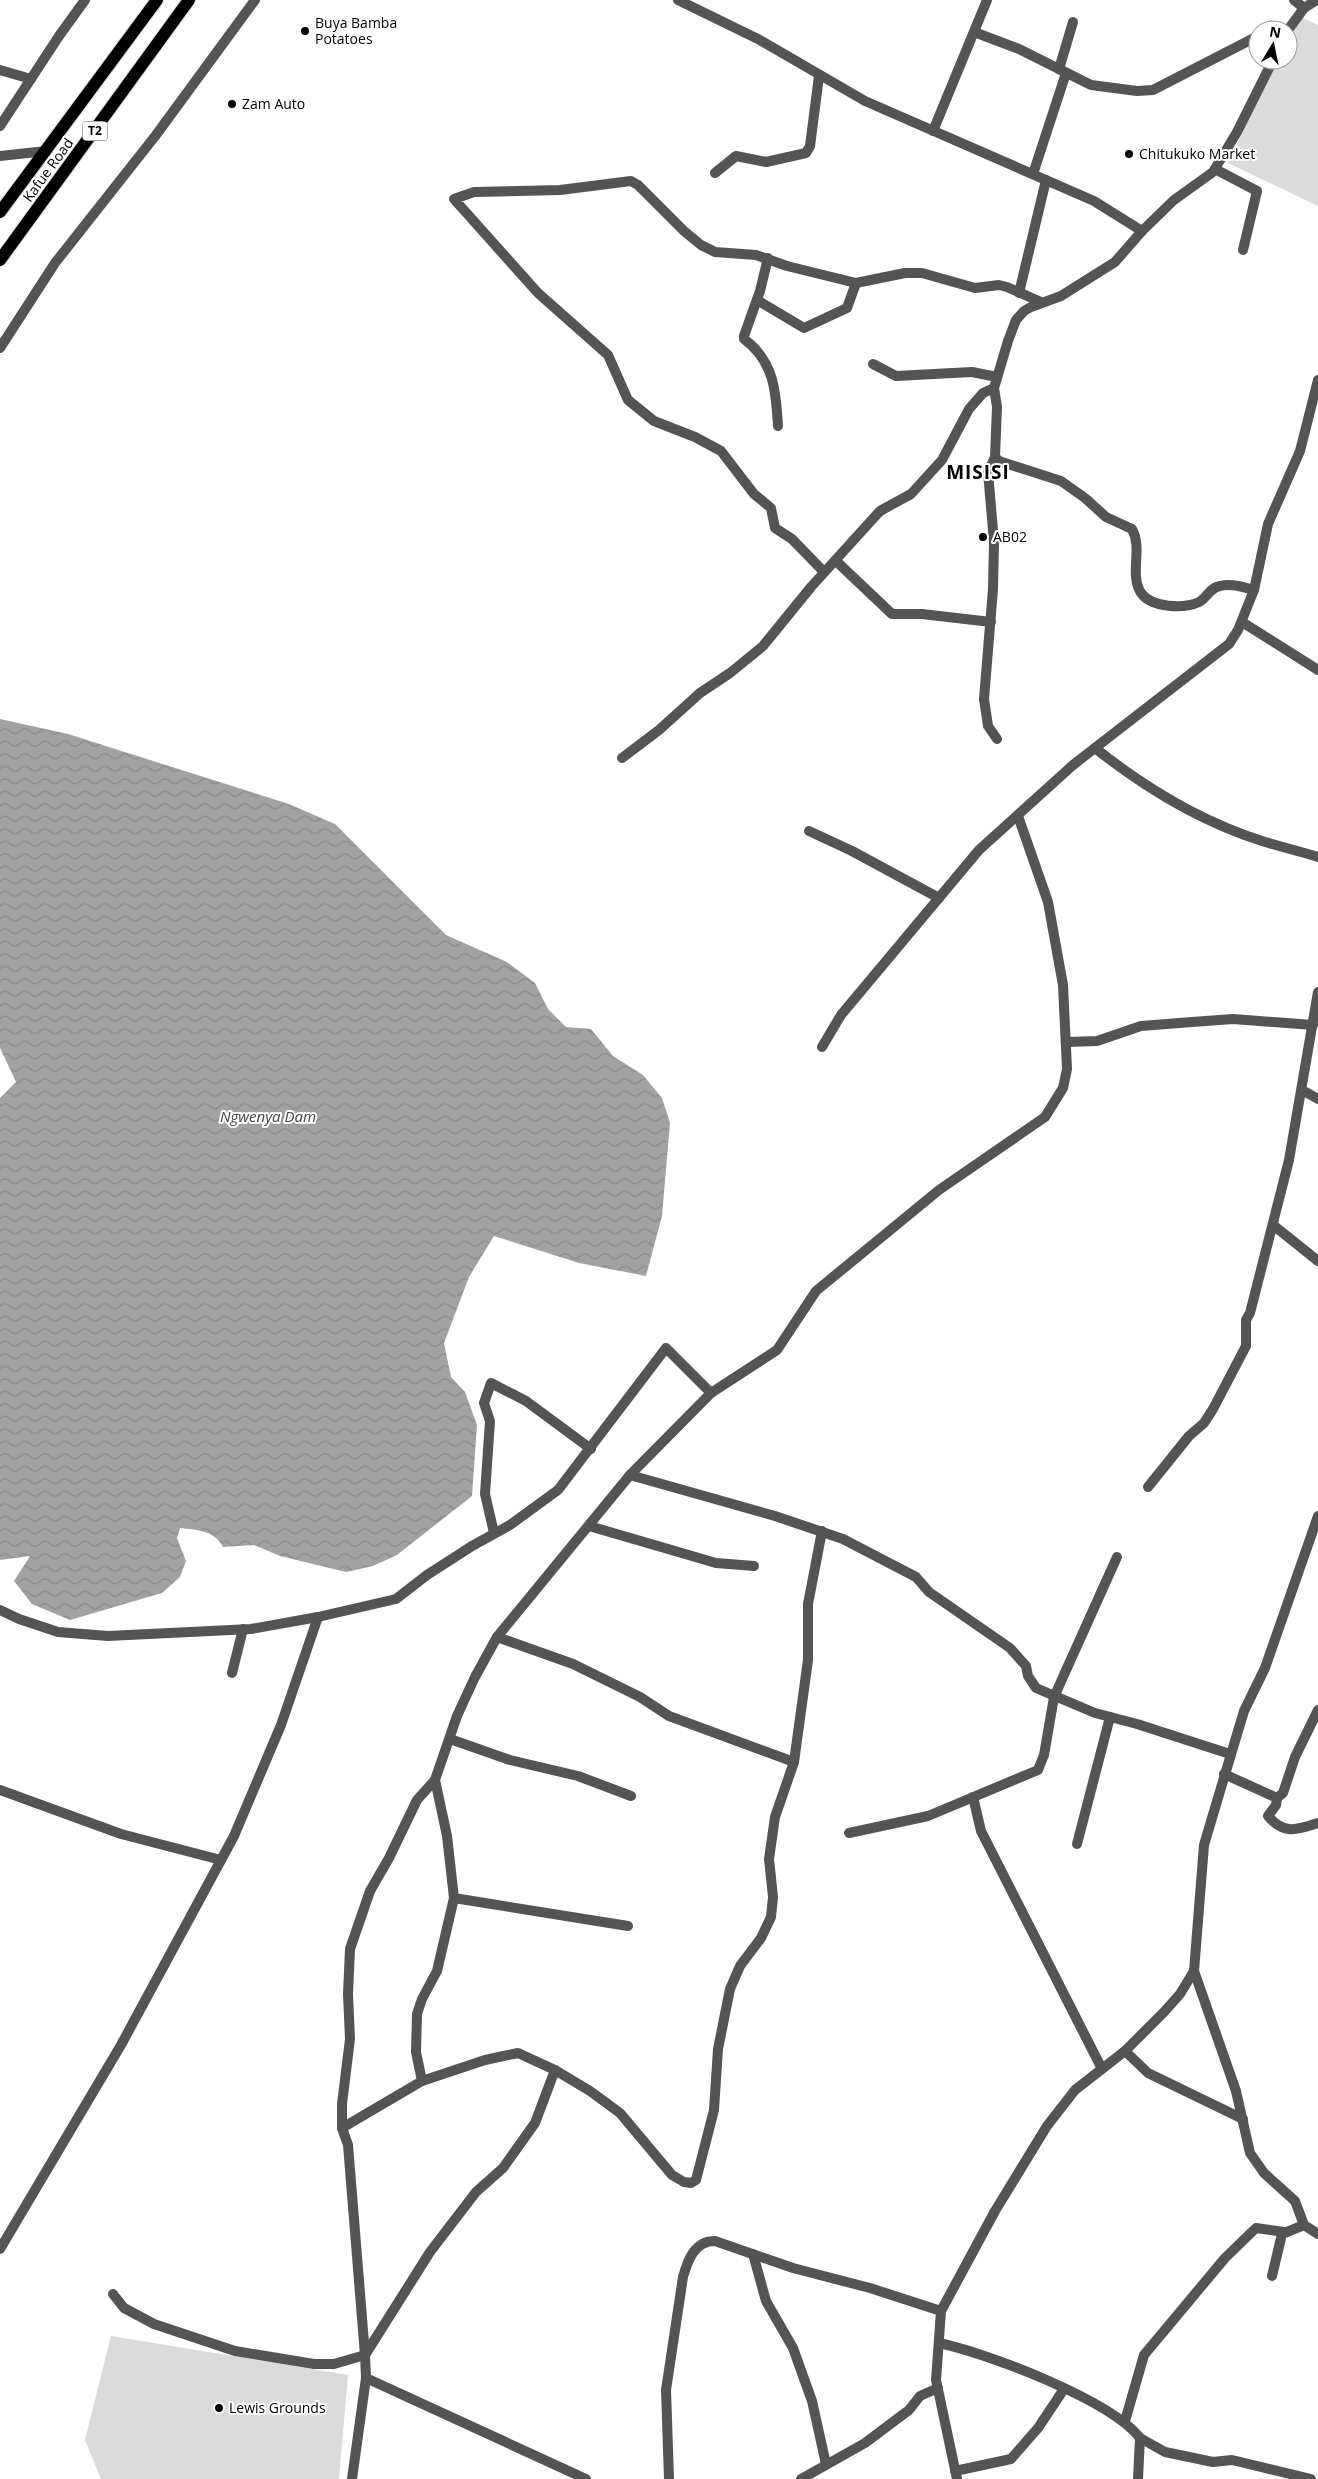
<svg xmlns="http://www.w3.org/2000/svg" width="1318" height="2479" font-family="'Open Sans',sans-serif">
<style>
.pitch{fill:#dbdbdb}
.water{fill:url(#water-waves)}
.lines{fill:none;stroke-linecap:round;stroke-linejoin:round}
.major-casing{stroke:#dbdbdb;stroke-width:14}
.minor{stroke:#545454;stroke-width:10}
.major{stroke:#000;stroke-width:12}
.poi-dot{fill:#000;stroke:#fff;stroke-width:2}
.labels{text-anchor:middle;stroke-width:4;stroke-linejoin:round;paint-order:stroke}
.shield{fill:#fff;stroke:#4c4c4c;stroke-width:1}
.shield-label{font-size:12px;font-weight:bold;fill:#000}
.poi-label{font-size:14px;fill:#000;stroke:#fff;text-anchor:start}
.street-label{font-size:14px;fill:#000;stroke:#fff}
.water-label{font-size:15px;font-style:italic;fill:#434343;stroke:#fff}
.district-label{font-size:19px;font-weight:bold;letter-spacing:1px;fill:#000;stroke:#fff}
</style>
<defs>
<pattern id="water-waves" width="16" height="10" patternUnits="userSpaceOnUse" patternTransform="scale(1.25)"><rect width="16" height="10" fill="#a2a2a2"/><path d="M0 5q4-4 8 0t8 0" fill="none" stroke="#8a8a8a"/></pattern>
</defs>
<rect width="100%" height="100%" fill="#fff"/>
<!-- pitch -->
<g class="pitch">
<polygon points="1299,16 1318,25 1318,206 1228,163 1277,60 1288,60 1288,38"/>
<polygon points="111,2336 348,2375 339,2479 101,2479 85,2440"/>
</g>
<!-- water -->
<path class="water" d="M 0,719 L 68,734 L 289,804 L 335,824 L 446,935 L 507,962 L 535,983 L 548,1009 L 566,1027 L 591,1029 L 613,1056 L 643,1075 L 662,1098 L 670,1123 L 662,1216 L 646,1276 L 579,1263 L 494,1236 L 469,1277 L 444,1343 L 451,1377 L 465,1392 L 477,1425 L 472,1496 L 397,1555 L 373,1566 L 346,1572 L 280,1556 L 254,1545 L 223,1547 C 214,1530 197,1530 180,1528 L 177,1538 L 186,1561 L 180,1577 L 162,1593 L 70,1620 L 32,1604 L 14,1581 L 30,1556 L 0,1560 L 0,1098 L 16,1082 L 0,1048 Z"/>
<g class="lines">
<defs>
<g id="major">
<polyline points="0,212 157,0"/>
<polyline points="0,260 189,0"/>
</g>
</defs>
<!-- major casing -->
<use href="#major" class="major-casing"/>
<!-- minor -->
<g class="minor">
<polyline points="678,0 758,39 865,101 1094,201 1142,231"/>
<polyline points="1294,0 1304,8"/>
<polyline points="1288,30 1304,8 1317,0"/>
<polyline points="974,32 1019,49 1091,85 1137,91 1153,90 1258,36"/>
<polyline points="1059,69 1073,22"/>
<polyline points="0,70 31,79"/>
<polyline points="0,126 59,36 85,0"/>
<polyline points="933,131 987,0"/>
<polyline points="0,156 46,151"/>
<polyline points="1215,169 1257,191 1243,250"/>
<polyline points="715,173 736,156 766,162 806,153 810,146 819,76"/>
<polyline points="1033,174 1066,73"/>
<path d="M 768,258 L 760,291 L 744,336 L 744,339 C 774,361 776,391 778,426"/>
<polyline points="1019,293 1046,180"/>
<polyline points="757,300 804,328 847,308 856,283"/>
<polyline points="0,348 55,263 156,135 255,0"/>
<polyline points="873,364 896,376 972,372 997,377"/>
<path d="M 994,388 L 997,407 L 995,457 L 999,461 L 1061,481 L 1085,498 L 1106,517 L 1132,529 C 1143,549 1129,574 1141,593 C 1152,608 1184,609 1199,602 C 1207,598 1209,588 1220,586 C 1231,583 1243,587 1254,590"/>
<polyline points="995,457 988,472 994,542 993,589 984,699 988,726 997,739"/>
<polyline points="836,561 892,614 922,614 991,622"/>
<polyline points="824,572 792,539 775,528 771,508 754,494 721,451 695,437 654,421 628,400 608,355 538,293 454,199 474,192 560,190 631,181 638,185 684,231 701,245 715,252 756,255 787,266 856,283 905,273 922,273 975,288 999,285 1007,287 1041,302"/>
<polyline points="1242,622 1318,670"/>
<path d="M 1095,748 C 1144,787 1202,822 1262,841 C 1281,847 1299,851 1318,857"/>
<polyline points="622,758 659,730 700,693 730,673 763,646 811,587 880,511 911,494 942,460 969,409 983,393 994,388 1008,341 1016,320 1024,311 1031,307 1061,296 1115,262 1142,231 1174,200 1213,172 1237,132 1273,60"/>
<polyline points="809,831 852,851 939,898"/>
<polyline points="1067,1042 1097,1041 1141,1026 1192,1022 1233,1019 1313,1025"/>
<polyline points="822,1047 841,1015 979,850 1073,765 1229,644 1238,630 1254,590 1268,524 1300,451 1318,380"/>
<polyline points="1302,1090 1318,1099"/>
<polyline points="1273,1225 1318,1261"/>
<polyline points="630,1475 775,1516 843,1539 916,1577 929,1592 1010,1648 1026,1666 1028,1676 1036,1688 1095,1713 1137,1724 1230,1754"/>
<polyline points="1148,1487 1189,1436 1204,1423 1213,1409 1246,1346 1246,1320 1250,1313 1289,1160 1318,992"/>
<polyline points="589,1526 716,1563 754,1566"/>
<polyline points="494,1533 485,1494 490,1421 484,1403 491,1383 526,1401 591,1449"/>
<polyline points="0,1610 19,1619 58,1632 108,1636 251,1629 318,1617 396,1599 427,1575 472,1546 510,1525 558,1490 666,1348 711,1393"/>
<polyline points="497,1637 573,1664 640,1697 669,1716 794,1762"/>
<polyline points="232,1673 243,1629"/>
<polyline points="450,1739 510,1760 578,1776 631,1796"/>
<path d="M 1224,1774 L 1277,1798 L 1276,1805 L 1268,1816 C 1284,1835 1297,1830 1318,1823"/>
<polyline points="0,1790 121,1834 221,1860"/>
<polyline points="973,1797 981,1831 1102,2069"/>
<polyline points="1277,1798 1283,1793 1295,1757 1318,1710"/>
<polyline points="849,1833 928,1816 1038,1770 1044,1755 1054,1697 1117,1557"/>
<polyline points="1077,1844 1110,1717"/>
<polyline points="454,1898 628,1926"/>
<polyline points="1194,1971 1236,2091 1250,2153 1264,2173 1295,2201 1304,2225 1318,2234"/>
<polyline points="1125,2051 1148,2073 1243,2119"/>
<polyline points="422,2081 416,2052 417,2014 422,1999 437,1971 454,1898 447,1836 435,1780"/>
<polyline points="342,2128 422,2081 485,2060 518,2053 555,2070 590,2091 620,2113 672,2175 684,2182 691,2183 696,2180 714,2110 718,2049 730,1989 740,1966 761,1938 771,1917 773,1897 769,1859 775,1817 794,1762 808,1660 808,1604 822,1531"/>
<polyline points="0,2249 121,2045 234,1836 281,1725 318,1617"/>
<polyline points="753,2254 766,2301 793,2348 812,2401 826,2464"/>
<polyline points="1272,2276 1282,2234 1304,2225"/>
<polyline points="113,2294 124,2308 154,2324 235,2351 314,2364 334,2364 365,2355 430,2252 476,2192 503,2168 535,2123 555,2070"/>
<path d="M 939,2343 C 987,2353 1111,2400 1140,2438 L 1138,2479"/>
<polyline points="366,2378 586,2479"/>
<polyline points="1125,2421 1144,2355 1225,2258 1256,2228 1284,2232"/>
<polyline points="1140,2438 1165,2452 1213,2462 1232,2460 1311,2479"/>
<polyline points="955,2471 1011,2459 1038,2428 1064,2389"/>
<polyline points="352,2479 366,2378 365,2355 348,2145 342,2128 342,2104 350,2039 348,1994 350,1949 370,1891 389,1858 417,1800 435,1780 457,1716 475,1677 497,1637 630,1475 711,1393 777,1350 816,1291 939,1190 1045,1117 1063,1088 1067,1069 1063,985 1048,902 1018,816"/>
<path d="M 669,2479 L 666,2390 L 683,2277 C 688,2259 695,2241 715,2241 L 793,2268 L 870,2288 L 941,2311"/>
<polyline points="801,2479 865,2443 909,2410 920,2396 938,2388"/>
<polyline points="957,2479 936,2380 941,2311 995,2211 1047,2126 1075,2090 1125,2051 1164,2012 1180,1994 1194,1971 1204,1845 1212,1818 1244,1711 1265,1668 1318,1516"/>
</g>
<!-- major -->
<use href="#major" class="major"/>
</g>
<!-- markers -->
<g class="poi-dot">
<circle cx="305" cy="31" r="5"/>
<circle cx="232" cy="104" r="5"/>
<circle cx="1129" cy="154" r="5"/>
<circle cx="983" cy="537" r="5"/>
<circle cx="219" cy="2408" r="5"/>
</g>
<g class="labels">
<!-- shield labels -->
<rect class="shield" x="82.5" y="121.5" width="25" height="19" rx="4"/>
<g class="shield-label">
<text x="95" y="135">T2</text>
</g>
<!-- poi labels -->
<g class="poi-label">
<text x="315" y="28">Buya Bamba<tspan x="315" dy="16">Potatoes</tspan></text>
<text x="242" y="109">Zam Auto</text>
<text x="1139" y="159">Chitukuko Market</text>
<text x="993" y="542">AB02</text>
<text x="229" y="2413">Lewis Grounds</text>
</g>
<!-- street labels -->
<g class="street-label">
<text transform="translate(48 170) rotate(-54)" y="5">Kafue Road</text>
</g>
<!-- water labels -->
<g class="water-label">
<text x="268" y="1122">Ngwenya Dam</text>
</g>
<!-- district labels -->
<g class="district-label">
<text x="978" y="479">MISISI</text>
</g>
</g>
<!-- north arrow -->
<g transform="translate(1273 45) rotate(10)"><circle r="24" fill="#ffffff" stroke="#999999"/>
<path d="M0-4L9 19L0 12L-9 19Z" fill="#000000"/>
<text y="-8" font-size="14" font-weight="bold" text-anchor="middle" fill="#000000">N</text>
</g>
</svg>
